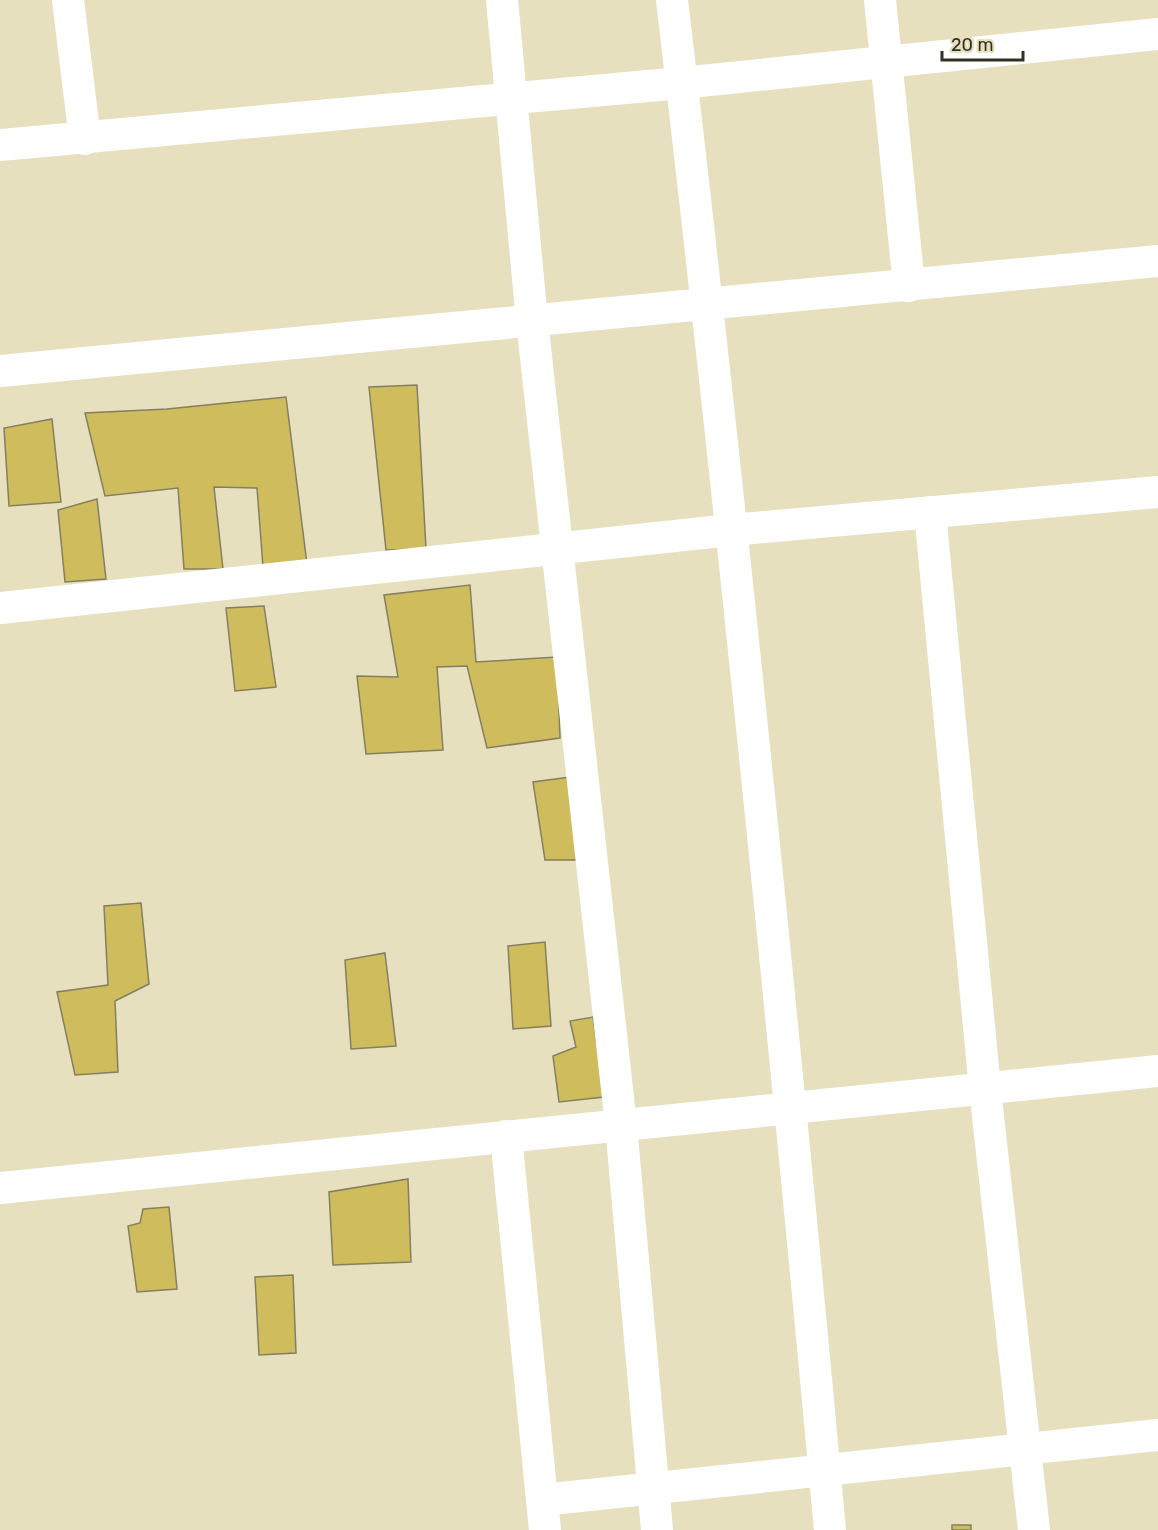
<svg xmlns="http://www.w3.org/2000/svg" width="1158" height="1530" font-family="Rubik,sans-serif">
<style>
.building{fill:#cfbc5d;stroke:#857f61;stroke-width:1.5}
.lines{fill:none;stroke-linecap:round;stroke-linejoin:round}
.minor{stroke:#fff;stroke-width:32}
</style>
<rect width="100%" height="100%" fill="#e6e0bf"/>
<!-- building -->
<g class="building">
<polygon points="417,385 426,549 386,550 369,387"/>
<polygon points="286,397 307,564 263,567 257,488 214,487 223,569 184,569 178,488 105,496 85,413 167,409"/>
<polygon points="52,419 61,502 9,506 4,428"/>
<polygon points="97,499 106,579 65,582 58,510"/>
<polygon points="470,585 476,662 557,657 560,738 487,748 467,666 437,667 443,750 366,754 357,676 398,677 384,595"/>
<polygon points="264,606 276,687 235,691 226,608"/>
<polygon points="570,777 583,860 545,860 533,782"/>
<polygon points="141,903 149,984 115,1001 118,1072 75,1075 57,992 108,985 104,906"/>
<polygon points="545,942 551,1026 513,1029 508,946"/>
<polygon points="385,953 396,1046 351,1049 345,960"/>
<polygon points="593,1017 604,1097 559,1102 553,1056 576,1047 570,1021"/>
<polygon points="408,1179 411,1262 333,1265 329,1192"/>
<polygon points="169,1207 177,1289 137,1292 128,1226 140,1223 143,1209"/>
<polygon points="293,1275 296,1353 259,1355 255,1277"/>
<rect x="952" y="1525" width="19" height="5"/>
</g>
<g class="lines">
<!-- minor -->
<g class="minor">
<polyline points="68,0 85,139"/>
<polyline points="502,0 532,321 621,1125 657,1530"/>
<path d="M 672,0 C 732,509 783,1019 830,1530"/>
<polyline points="880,0 909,286"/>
<polyline points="0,145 681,83 1158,34"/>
<polyline points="0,371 1158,261"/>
<polyline points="930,512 985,1089 1034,1530"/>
<polyline points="0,608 731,530 1158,492"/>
<polyline points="506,1136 545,1530"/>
<polyline points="0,1188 1158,1071"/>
<polyline points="542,1500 1158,1435"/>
</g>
</g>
<!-- scale -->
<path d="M942 51v9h81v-9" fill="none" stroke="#333124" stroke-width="3"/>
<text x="951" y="51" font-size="18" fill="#333124" stroke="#e6e0bf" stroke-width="4.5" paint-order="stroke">20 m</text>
</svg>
